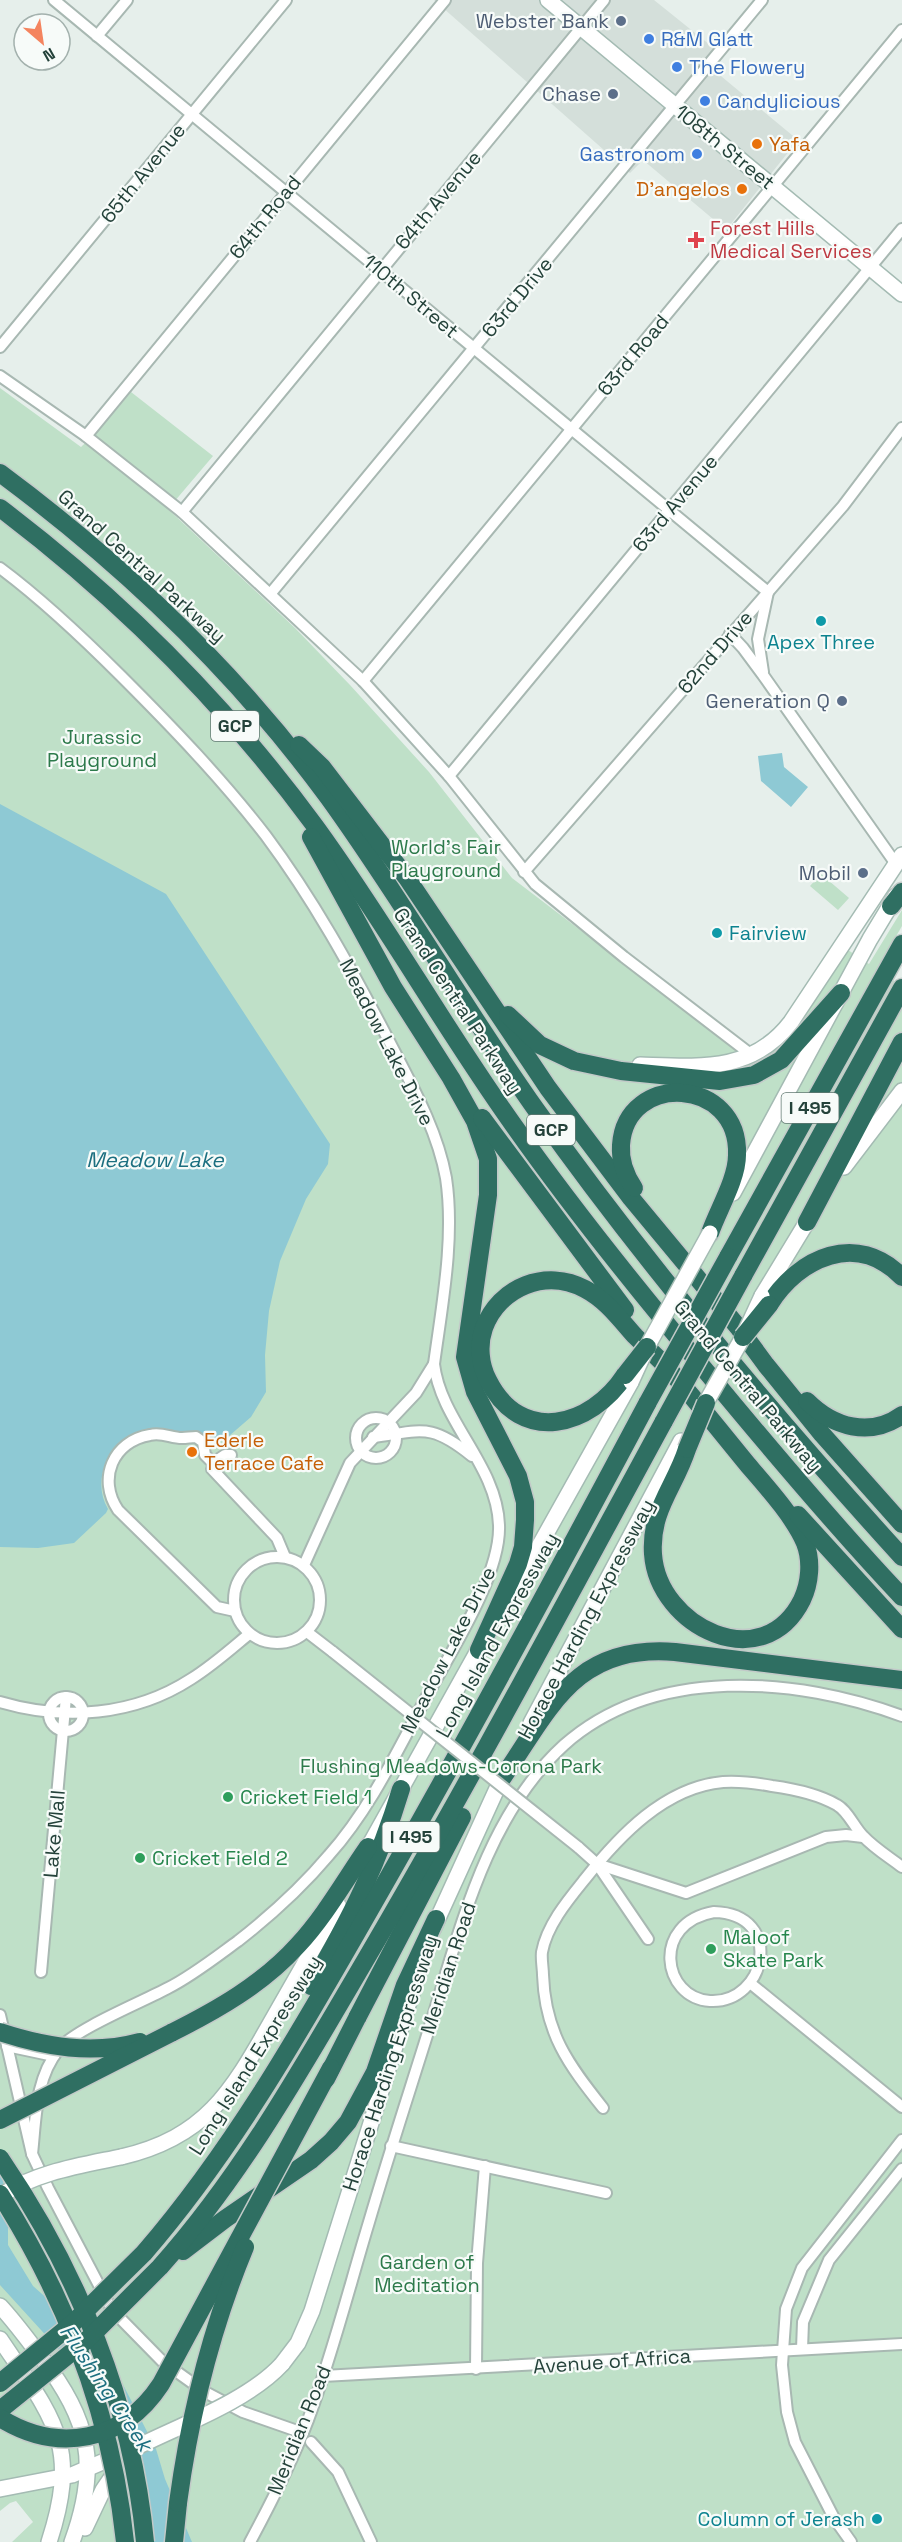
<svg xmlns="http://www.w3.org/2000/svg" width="902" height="2542" font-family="'Space Grotesk',sans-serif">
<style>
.built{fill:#d4dfda}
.green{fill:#bfe0c8}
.water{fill:#8ec9d4}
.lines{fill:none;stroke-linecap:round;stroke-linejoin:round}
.street-casing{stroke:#a8b8b2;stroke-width:14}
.secondary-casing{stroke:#a4bbb3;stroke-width:18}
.highway-casing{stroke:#c2cac8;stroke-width:21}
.street{stroke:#fff;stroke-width:10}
.secondary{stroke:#fff;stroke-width:15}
.highway{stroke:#2f6f62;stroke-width:18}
.street-bridge-casing{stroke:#a8b8b2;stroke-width:14;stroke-linecap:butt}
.secondary-bridge-casing{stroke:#a4bbb3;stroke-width:18;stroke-linecap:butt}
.highway-bridge-casing{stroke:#c2cac8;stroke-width:21;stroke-linecap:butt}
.street-bridge{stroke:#fff;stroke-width:10}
.secondary-bridge{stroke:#fff;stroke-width:15}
.highway-bridge{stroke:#2f6f62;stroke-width:18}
.service-dot{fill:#5c6f8a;stroke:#f7fbf9;stroke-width:2}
.shop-dot{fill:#3f7fe0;stroke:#f7fbf9;stroke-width:2}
.food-dot{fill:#e8710a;stroke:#f7fbf9;stroke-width:2}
.health-dot{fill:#e0444e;stroke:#f7fbf9;stroke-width:2}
.culture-dot{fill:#0f9aa8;stroke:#f7fbf9;stroke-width:2}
.leisure-dot{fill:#2e9e5b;stroke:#f7fbf9;stroke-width:2}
.labels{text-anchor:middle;stroke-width:4.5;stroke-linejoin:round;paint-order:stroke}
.shield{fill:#f7fbf9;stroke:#637a73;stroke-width:1.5}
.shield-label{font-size:18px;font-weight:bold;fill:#24423a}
.service-label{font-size:20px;fill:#4e5e75;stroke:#f7fbf9;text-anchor:end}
.shop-label{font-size:20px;fill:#366cbe;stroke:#f7fbf9;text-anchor:start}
.food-label{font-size:20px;fill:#c56008;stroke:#f7fbf9;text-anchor:start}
.street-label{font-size:20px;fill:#24423a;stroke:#f7fbf9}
.health-label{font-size:20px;fill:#be3a42;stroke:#f7fbf9;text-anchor:start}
.culture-label{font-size:20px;fill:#0d838f;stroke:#f7fbf9}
.park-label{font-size:20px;fill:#2d7a4b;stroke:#f7fbf9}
.leisure-label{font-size:20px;fill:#27864d;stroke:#f7fbf9;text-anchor:start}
.water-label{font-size:21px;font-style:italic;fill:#1c6f80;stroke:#f7fbf9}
</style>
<rect width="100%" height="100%" fill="#e6efeb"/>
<!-- built -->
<polygon class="built" points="434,0 654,0 715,49 704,62 798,140 726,230 643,160 630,173"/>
<!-- green -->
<g class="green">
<polygon points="0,388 81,447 100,429 131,392 213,456 168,509 295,628 350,685 429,772 512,878 748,1058 801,1007 842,946 869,964 902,910 902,926 877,969 902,987 902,2542 12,2542 33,2522 16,2501 10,2503 0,2511 0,2496 22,2492 0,2483"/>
<polygon points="821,874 849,898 838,910 810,886"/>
</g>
<!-- water -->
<g class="water">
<polygon points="782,753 784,767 808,787 791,807 761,781 758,756"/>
<path d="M 0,804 L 166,894 L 330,1144 L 328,1164 L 306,1199 L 280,1261 L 269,1311 L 265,1355 L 266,1392 L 251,1417 L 229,1436 L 208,1444 C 192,1438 176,1428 158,1429 C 119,1429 87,1473 108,1509 L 106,1513 L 74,1543 L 38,1548 L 0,1547 Z"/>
<polygon points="0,2165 8,2207 8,2245 33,2286 95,2341 113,2365 156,2449 165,2479 192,2542 149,2542 103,2407 72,2364 0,2285"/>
</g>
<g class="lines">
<defs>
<g id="street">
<polyline points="54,0 768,592"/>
<polyline points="97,36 127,0"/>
<polyline points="0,347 286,0"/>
<polyline points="0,376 86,436 182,512 363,681 449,776 535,884 624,957 753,1056"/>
<polyline points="86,436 445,0"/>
<polyline points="182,512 604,0"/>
<path d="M 0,568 C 43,600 83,638 121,676 C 172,727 222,779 266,836 C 313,899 351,968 387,1037 C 410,1082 437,1128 446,1178 C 455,1238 442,1305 434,1364 C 441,1422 497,1465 499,1525 C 501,1574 452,1650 428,1694 C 398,1749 371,1808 329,1855 C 303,1886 270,1916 238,1941 C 216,1957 192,1976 168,1988 C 142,2002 75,2029 59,2049 C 35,2079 36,2118 32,2154"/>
<polyline points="271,593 762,0"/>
<polyline points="730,634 743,648 763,675 896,864"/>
<polyline points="763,672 758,639 768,592"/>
<polyline points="363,681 902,30"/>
<polyline points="449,776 902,229"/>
<polyline points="524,872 843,506 902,428"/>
<circle cx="376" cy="1438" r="20"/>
<path d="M 373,1437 C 422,1431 430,1422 472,1456"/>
<path d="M 231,1455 L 225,1455 L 213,1463 L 205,1455 L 203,1442 L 196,1437 C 191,1437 187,1438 182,1438 C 171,1438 162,1432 150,1435 C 113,1441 97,1479 118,1510 L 217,1607 L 235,1611"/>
<polyline points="212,1469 277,1538 285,1557"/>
<circle cx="277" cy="1600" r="43"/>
<polyline points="304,1565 350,1463 416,1393 434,1364"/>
<polyline points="307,1632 333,1652"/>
<circle cx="66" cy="1714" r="17"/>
<path d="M 0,1702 C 64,1721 134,1716 191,1679 C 212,1666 231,1649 249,1634"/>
<polyline points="578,1847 597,1864 648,1939"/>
<polyline points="597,1864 686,1893 826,1837 846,1835 863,1837"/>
<path d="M 714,1912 C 786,1914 766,2004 710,2001 C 662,1998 651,1923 714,1912 Z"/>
<polyline points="41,1972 66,1697"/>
<polyline points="750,1983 902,2107"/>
<polyline points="0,2015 32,2154 48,2188 112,2310 163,2362 205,2392 243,2412 303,2433"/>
<polyline points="7,2046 54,2056"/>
<path d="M 603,2108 C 568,2064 545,2033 543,1975 C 543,1968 541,1959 542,1952 C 547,1925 568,1900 585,1879 C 619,1836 665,1787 723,1782 C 740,1781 756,1783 772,1786 C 794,1789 818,1794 837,1805 C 848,1811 854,1827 863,1836 C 874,1848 889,1857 902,1867"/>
<polyline points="391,2146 606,2193"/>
<polyline points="802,2349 803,2322 829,2260 902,2169"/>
<polyline points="476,2369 477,2263 485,2166"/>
<polyline points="323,2376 902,2344"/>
<polyline points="311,2442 338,2472 371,2542"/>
<path d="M 250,2542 C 271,2503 292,2462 308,2420 C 332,2356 349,2288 369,2222 C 388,2157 409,2093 429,2029 C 460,1931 485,1817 564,1745 C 654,1665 797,1677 902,1716"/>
<polyline points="851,2542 834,2518 795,2442 787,2412 782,2365 786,2309 802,2268 902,2140"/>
</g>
<g id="secondary">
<polyline points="548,0 902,294"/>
<path d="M 640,1065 C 699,1067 752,1073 791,1022 L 902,855"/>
<polyline points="844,1167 902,1091"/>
<polyline points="733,1193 870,939 896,896"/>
<polyline points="762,1296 813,1212"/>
<polyline points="514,1591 631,1382"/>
<polyline points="531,1723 681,1441"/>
<polyline points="363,1857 484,1640"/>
<polyline points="433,1929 505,1771"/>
<path d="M 121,2157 C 208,2137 233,2089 274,2017 C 295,1980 316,1943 338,1905"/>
<path d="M 0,2306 C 15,2322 28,2340 41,2357 C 90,2421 100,2465 72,2542"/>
<path d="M 0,2339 C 53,2418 81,2444 49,2542"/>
<polyline points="282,2364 298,2343 312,2311 414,1986"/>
<polyline points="0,2489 72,2475 135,2448"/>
<polyline points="85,2528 103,2490 118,2468"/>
</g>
<g id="highway">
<path d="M 0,473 C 124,565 237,673 328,797 C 402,899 464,1008 537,1111 C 648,1267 773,1415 902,1557"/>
<path d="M 0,508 C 119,598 226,705 315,826 C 385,922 443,1026 512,1123 C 574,1211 641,1294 710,1376 C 772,1451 835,1526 902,1597"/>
<polyline points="299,745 322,767 407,878 548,1088 631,1198 738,1327 766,1365 822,1434 902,1524"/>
<polyline points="311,837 393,987 451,1078 475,1121 488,1159 488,1195 465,1357 475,1392 518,1476 525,1502 525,1520 523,1547 518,1564 479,1650"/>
<polyline points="891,906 902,892"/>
<polyline points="508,1015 540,1045 574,1061 621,1071 720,1081 754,1075 781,1060 841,993"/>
<polyline points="482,1118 625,1310"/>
<path d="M 634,1188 C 625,1175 620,1161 621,1145 C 626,1071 740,1077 737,1155 C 737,1179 718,1210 710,1233"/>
<polyline points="807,1222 902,1042"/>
<polyline points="728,1257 902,944"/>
<polyline points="743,1276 902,988"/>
<path d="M 769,1305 C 799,1257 857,1231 902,1277"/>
<path d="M 625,1375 C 591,1427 521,1446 488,1380 C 480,1365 478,1345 484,1328 C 499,1287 546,1268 585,1289 C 606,1300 619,1318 635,1336 C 645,1346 656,1356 666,1366 C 694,1398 721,1432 748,1465 C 767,1487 794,1517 805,1543 C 812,1561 810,1583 802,1600 C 763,1678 658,1627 653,1554 C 650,1510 675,1487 687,1449"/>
<path d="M 807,1401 C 833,1427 870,1438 902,1415"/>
<polyline points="798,1515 902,1629"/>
<path d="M 501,1780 C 550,1709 574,1644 675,1652 L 902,1680"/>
<path d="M 311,1986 C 350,1920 379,1862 401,1789"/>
<polyline points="357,2018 462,1817"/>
<path d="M 171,2033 C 217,2010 263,1984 298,1945 C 325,1916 345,1880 368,1847"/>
<polyline points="183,2251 225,2219 311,2160 331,2142 348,2122 375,2072 405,1985 436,1919"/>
<path d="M 144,2253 C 233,2150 301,2030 368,1913 C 465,1744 557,1573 648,1402"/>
<path d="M 160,2267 C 243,2174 303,2066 366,1959 C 470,1782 566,1601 664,1421"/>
<polyline points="174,2542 178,2503"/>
</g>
</defs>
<!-- street casing -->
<use href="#street" class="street-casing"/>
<!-- secondary casing -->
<use href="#secondary" class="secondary-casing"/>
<!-- highway casing -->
<use href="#highway" class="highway-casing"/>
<!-- street -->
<use href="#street" class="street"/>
<!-- secondary -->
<use href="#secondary" class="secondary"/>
<!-- highway -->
<use href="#highway" class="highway"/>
<defs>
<polyline id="street-bridge" points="333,1652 578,1847"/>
<g id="secondary-bridge">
<polyline points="631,1382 647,1347 710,1233"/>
<polyline points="700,1413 743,1337 762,1296"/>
<path d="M 0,2196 C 37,2172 78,2166 121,2157"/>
<path d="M 135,2448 C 181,2425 248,2401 282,2364"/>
</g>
<g id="highway-bridge">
<polyline points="743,1337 769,1305"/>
<polyline points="625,1375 647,1347"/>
<polyline points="648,1402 728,1257"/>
<polyline points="664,1421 743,1276"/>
<polyline points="687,1449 706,1403"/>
<path d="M 0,2032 C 46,2047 92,2055 140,2042"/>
<polyline points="326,2079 357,2018"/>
<polyline points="0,2120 171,2033"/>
<path d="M 0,2158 C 78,2272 132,2404 145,2542"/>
<path d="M 0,2194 C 67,2300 112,2417 125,2542"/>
<polyline points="0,2383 72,2324 144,2253"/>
<polyline points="0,2410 88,2339 160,2267"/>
<path d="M 0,2418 C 58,2454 123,2442 161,2384 L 331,2068"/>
<path d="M 178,2503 C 190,2414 211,2329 245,2247"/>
</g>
</defs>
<!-- street-bridge casing -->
<use href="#street-bridge" class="street-bridge-casing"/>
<!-- secondary-bridge casing -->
<use href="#secondary-bridge" class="secondary-bridge-casing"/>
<!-- highway-bridge casing -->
<use href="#highway-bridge" class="highway-bridge-casing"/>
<!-- street-bridge -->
<use href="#street-bridge" class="street-bridge"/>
<!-- secondary-bridge -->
<use href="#secondary-bridge" class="secondary-bridge"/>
<!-- highway-bridge -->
<use href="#highway-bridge" class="highway-bridge"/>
</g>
<!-- markers -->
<g class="service-dot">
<circle cx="621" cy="21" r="6"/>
<circle cx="613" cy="94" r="6"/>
<circle cx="842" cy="701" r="6"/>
<circle cx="863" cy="873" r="6"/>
</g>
<g class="shop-dot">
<circle cx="649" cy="39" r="6"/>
<circle cx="677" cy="67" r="6"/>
<circle cx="705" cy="101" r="6"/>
<circle cx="697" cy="154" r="6"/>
</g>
<g class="food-dot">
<circle cx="757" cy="144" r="6"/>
<circle cx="742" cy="189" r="6"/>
<circle cx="192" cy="1452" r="6"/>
</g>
<path class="health-dot" d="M693 231h6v6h6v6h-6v6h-6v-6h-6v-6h6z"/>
<g class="culture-dot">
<circle cx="821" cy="621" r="6"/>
<circle cx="717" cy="933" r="6"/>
<circle cx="877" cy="2519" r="6"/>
</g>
<g class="leisure-dot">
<circle cx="228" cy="1797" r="6"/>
<circle cx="140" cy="1858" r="6"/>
<circle cx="711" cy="1949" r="6"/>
</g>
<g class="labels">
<!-- shield labels -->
<g class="shield">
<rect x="211" y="711" width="48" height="30" rx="4.5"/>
<rect x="781.5" y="1093" width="57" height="30" rx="4.5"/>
<rect x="527" y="1115" width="48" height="30" rx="4.5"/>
<rect x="382.5" y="1822" width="57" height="30" rx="4.5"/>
</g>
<g class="shield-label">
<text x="235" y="732">GCP</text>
<text x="810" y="1114">I 495</text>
<text x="551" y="1136">GCP</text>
<text x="411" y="1843">I 495</text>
</g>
<!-- service labels -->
<g class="service-label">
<text x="609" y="28">Webster Bank</text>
<text x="601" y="101">Chase</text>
<text x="830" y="708">Generation Q</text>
<text x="851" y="880">Mobil</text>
</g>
<!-- shop labels -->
<g class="shop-label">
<text x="661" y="46">R&amp;M Glatt</text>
<text x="689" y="74">The Flowery</text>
<text x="717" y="108">Candylicious</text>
<text x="685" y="161" text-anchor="end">Gastronom</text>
</g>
<!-- food labels -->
<g class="food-label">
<text x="769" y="151">Yafa</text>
<text x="730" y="196" text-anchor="end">D'angelos</text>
<text x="204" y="1447">Ederle<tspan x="204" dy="23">Terrace Cafe</tspan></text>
</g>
<!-- street labels -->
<g class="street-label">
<text transform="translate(725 147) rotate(39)" y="7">108th Street</text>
<text transform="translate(143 173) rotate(-51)" y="7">65th Avenue</text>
<text transform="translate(438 200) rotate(-50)" y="7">64th Avenue</text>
<text transform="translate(265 217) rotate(-51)" y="7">64th Road</text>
<text transform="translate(411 296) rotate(40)" y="7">110th Street</text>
<text transform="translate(517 297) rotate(-50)" y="7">63rd Drive</text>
<text transform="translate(633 355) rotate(-50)" y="7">63rd Road</text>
<text transform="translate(675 503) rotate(-50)" y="7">63rd Avenue</text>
<text transform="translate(142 566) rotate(42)" y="7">Grand Central Parkway</text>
<text transform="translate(715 652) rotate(-49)" y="7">62nd Drive</text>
<text transform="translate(458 1001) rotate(57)" y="7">Grand Central Parkway</text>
<text transform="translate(387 1042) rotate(63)" y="7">Meadow Lake Drive</text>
<text transform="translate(748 1386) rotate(50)" y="7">Grand Central Parkway</text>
<text transform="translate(586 1619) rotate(-62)" y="7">Horace Harding Expressway</text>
<text transform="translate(497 1635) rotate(-61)" y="7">Long Island Expressway</text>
<text transform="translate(448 1650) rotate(-63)" y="7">Meadow Lake Drive</text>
<text transform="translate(54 1834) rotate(-85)" y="7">Lake Mall</text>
<text transform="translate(448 1968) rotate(-72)" y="7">Meridian Road</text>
<text transform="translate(255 2055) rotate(-58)" y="7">Long Island Expressway</text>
<text transform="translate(390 2063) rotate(-72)" y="7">Horace Harding Expressway</text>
<text transform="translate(612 2361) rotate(-4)" y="7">Avenue of Africa</text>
<text transform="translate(299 2430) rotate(-68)" y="7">Meridian Road</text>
</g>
<!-- health labels -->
<g class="health-label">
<text x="710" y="235">Forest Hills<tspan x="710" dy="23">Medical Services</tspan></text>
</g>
<!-- culture labels -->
<g class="culture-label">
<text x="821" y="649">Apex Three</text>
<text x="729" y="940" text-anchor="start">Fairview</text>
<text x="865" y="2526" text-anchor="end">Column of Jerash</text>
</g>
<!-- park labels -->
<g class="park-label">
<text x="102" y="744">Jurassic<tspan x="102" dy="23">Playground</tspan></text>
<text x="446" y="854">World's Fair<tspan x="446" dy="23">Playground</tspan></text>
<text x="451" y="1773">Flushing Meadows-Corona Park</text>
<text x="427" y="2269">Garden of<tspan x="427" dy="23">Meditation</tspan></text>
</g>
<!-- leisure labels -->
<g class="leisure-label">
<text x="240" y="1804">Cricket Field 1</text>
<text x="152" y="1865">Cricket Field 2</text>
<text x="723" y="1944">Maloof<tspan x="723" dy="23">Skate Park</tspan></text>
</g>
<!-- water labels -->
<g class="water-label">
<text x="155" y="1167">Meadow Lake</text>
<text transform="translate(106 2388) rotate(56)" y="7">Flushing Creek</text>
</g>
</g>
<!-- north arrow -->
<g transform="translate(42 42) rotate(151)"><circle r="28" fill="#f7fbf9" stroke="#a3b1ad" stroke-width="1.5"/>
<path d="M0-4.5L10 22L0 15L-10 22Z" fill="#f4845f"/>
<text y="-9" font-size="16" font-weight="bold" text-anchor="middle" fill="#24423a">N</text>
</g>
</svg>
